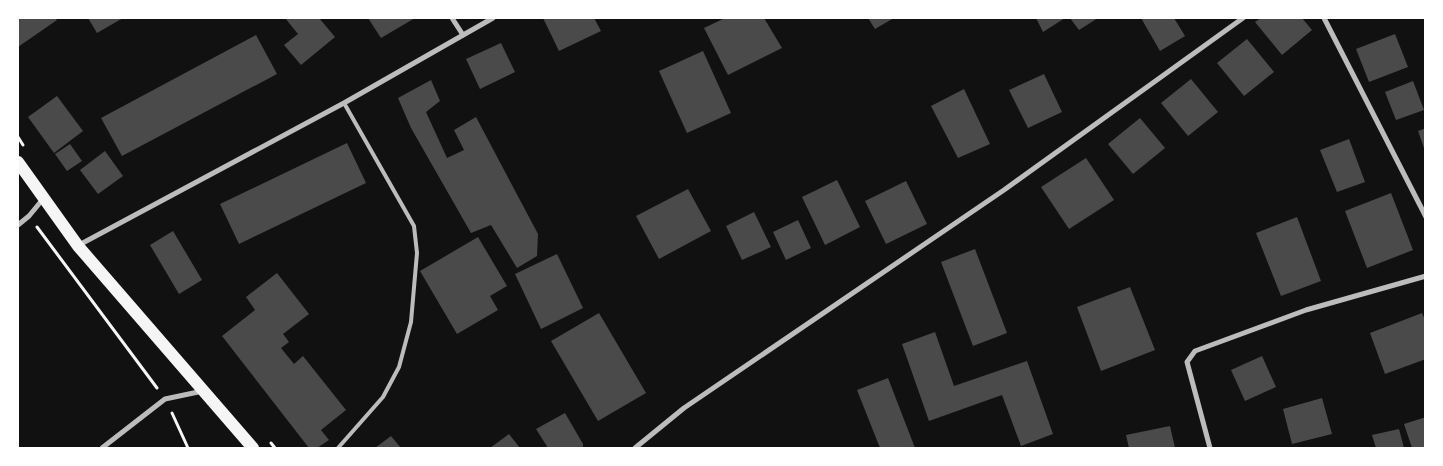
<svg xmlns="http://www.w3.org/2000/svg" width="1443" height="466" font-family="'Fira Sans Condensed',sans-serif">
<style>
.building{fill:#4a4a4a}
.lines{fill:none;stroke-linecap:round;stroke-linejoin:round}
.path{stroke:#f5f5f5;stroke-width:3}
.service{stroke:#bcbcbc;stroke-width:4}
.minor{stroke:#bcbcbc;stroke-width:5}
.primary{stroke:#f5f5f5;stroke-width:12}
</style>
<rect width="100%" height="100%" fill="#111"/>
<!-- building -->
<g class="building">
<polygon points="18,18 55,18 57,20 18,47"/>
<polygon points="88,18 123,18 97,33"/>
<polygon points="285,18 319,18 335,37 301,65 284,45 298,34"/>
<polygon points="368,18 415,18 381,38"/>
<polygon points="543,18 594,18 601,31 559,51"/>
<polygon points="725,18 764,18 782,48 728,75 704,28"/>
<polygon points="868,18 894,18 875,29"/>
<polygon points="1036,18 1065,18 1043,32"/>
<polygon points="1070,18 1098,18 1079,30"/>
<polygon points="1141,18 1174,18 1185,36 1160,51"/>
<polygon points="1261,18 1302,18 1312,30 1282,55 1255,22"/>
<polygon points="1395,34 1408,67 1369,82 1356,49"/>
<polygon points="256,35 277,74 122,156 101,118"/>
<polygon points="1247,39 1274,72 1244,96 1217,63"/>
<polygon points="501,43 515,72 480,89 466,59"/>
<polygon points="703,51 731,113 687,133 659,71"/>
<polygon points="1044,74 1062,112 1028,128 1009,90"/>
<polygon points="1191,79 1218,112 1188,136 1161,103"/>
<polygon points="431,80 440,101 426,112 447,158 464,150 454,130 476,117 538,234 537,256 517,268 491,225 471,233 411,128 398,98"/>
<polygon points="1413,81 1424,110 1396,120 1385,92"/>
<polygon points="964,89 990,144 958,158 931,106"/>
<polygon points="57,96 83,131 54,153 28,117"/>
<polygon points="1140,118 1165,148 1133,174 1108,144"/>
<polygon points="1426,128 1426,151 1425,151 1418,131"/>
<polygon points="1349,139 1365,182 1337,192 1320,150"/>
<polygon points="347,143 366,183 239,244 220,204"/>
<polygon points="70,144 82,161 67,171 55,154"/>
<polygon points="105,151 123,176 98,194 80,170"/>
<polygon points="1086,158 1114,200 1069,229 1041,187"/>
<polygon points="837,180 860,227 825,245 802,197"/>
<polygon points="906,181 927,224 886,244 865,201"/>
<polygon points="688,189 711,231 659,259 636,216"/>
<polygon points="1391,193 1413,250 1367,268 1345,211"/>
<polygon points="754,212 771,247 742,260 726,226"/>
<polygon points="1297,217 1321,281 1281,296 1256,233"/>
<polygon points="798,220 811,248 786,260 773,232"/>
<polygon points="173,231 202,280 179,294 150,245"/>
<polygon points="478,237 507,286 490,296 498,310 457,334 420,271"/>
<polygon points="975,249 1007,333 973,346 941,262"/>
<polygon points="557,254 583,308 541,329 515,274"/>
<polygon points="277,273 309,314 283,334 289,342 281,348 294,364 303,356 346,410 321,430 329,440 317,448 309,448 222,336 255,310 246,297"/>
<polygon points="1130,287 1155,350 1101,371 1077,307"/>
<polygon points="599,313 646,393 598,421 551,341"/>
<polygon points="1422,313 1426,322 1426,359 1385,374 1370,333"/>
<polygon points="935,332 954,386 1027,361 1053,434 1021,446 1002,395 929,421 902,344"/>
<polygon points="1262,356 1276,387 1245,401 1231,370"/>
<polygon points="888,378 915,448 880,448 857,390"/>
<polygon points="1322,398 1332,434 1292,444 1283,409"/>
<polygon points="565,413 583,444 583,448 548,448 536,429"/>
<polygon points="1426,417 1426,448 1412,448 1404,424"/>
<polygon points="1170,426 1175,448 1129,448 1126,435"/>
<polygon points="1399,429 1404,448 1376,448 1372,435"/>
<polygon points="509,434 520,448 490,448"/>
<polygon points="391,436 401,448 375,448"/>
</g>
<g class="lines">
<!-- path -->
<g class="path">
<polyline points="18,137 23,145"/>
<polyline points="37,227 157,388"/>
<polyline points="172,413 188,448"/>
<polyline points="271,443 275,448"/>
</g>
<!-- service -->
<polyline class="service" points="338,448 383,397 399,367 411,322 417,253 414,226 344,103"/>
<!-- minor -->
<g class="minor">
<polyline points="452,18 463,35"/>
<polyline points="1324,18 1426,217"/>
<polyline points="18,225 29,216 43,199"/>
<polyline points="79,245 344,103 493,18"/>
<polyline points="102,448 165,399 203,391"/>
<polyline points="635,448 684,408 1004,190 1243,18"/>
<polyline points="1210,448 1187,362 1195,351 1306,310 1426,276"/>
</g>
<!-- primary -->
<polyline class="primary" points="18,162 78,246 253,448"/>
</g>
<!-- border -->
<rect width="1443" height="466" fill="none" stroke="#ffffff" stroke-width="38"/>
</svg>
